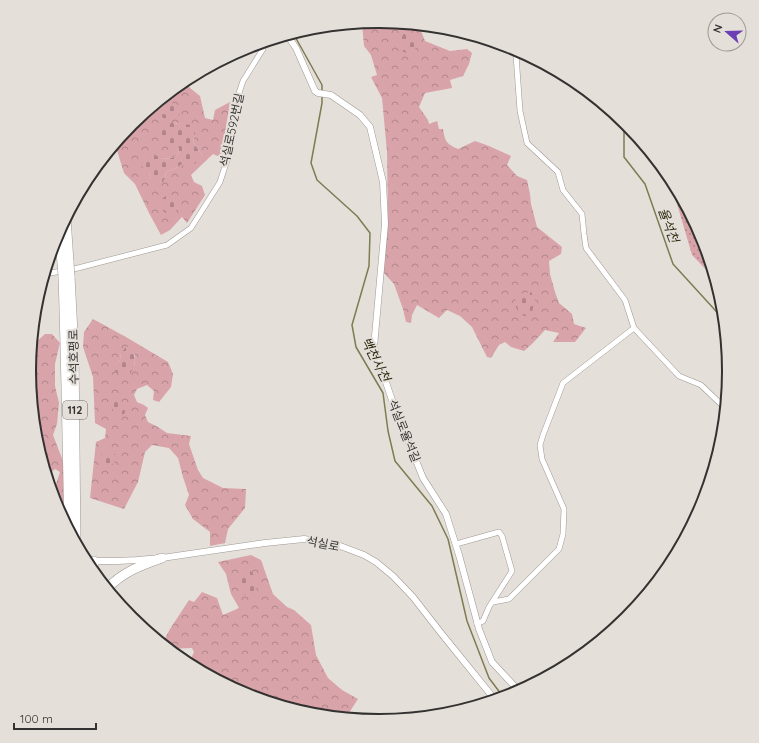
<svg xmlns="http://www.w3.org/2000/svg" width="759" height="743" font-family="Quicksand,'Noto Sans KR',sans-serif">
<style>
.grass{fill:url(#grass-dots)}
.forest{fill:url(#forest-crowns);fill-rule:evenodd}
.cemetery{fill:url(#cemetery-stones)}
.lines{fill:none;stroke-linecap:round;stroke-linejoin:round}
.stream{stroke:#7d7c52;stroke-width:1.5}
.minor-casing{stroke:#9e9894;stroke-width:6}
.tertiary-casing{stroke:#9e9894;stroke-width:7}
.trunk-casing{stroke:#9e9894;stroke-width:10}
.minor{stroke:#fff;stroke-width:5}
.tertiary{stroke:#fff;stroke-width:6}
.trunk{stroke:#fff;stroke-width:9}
.trunk-bridge-casing{stroke:#9e9894;stroke-width:10;stroke-linecap:butt}
.trunk-bridge{stroke:#fff;stroke-width:9}
.labels{text-anchor:middle;stroke-width:4;stroke-linejoin:round;paint-order:stroke}
.shield{fill:#e5dfda;stroke:#696663;stroke-width:1}
.shield-label{font-size:11px;font-weight:bold;fill:#343230}
.street-label{font-size:12px;fill:#343230;stroke:#e5dfda}
.water-label{font-size:13px;font-style:italic;fill:#2c2c10;stroke:#e5dfda}
.rim{fill:none;stroke:#343230;stroke-width:2}
</style>
<defs>
<pattern id="grass-dots" width="8" height="8" patternUnits="userSpaceOnUse"><rect width="8" height="8" fill="#d9a3aa"/><path d="M2 2h.1M6 6h.1" fill="none" stroke="#b1858b" stroke-width="1.8" stroke-linecap="round"/></pattern>
<pattern id="forest-crowns" width="20" height="18" patternUnits="userSpaceOnUse"><rect width="20" height="18" fill="#d9a3aa"/><path d="M2 6a3 3 0 1 1 6 0M12 15a3 3 0 1 1 6 0" fill="none" stroke="#b1858b"/></pattern>
<pattern id="cemetery-stones" width="16" height="16" patternUnits="userSpaceOnUse"><rect width="16" height="16" fill="#d9a3aa"/><path d="M2 7V4a2 2 0 0 1 4 0v3zM10 15v-3a2 2 0 0 1 4 0v3z" fill="#b1858b"/></pattern>
</defs>
<rect width="100%" height="100%" fill="#e5dfda"/>
<!-- grass -->
<polygon class="grass" points="680,194 703,238 716,280 692,255 675,197"/>
<!-- forest -->
<g class="forest">
<path d="M 380,21 L 424,25 L 421,31 L 425,41 L 450,51 L 467,49 L 472,53 L 469,64 L 463,76 L 450,80 L 452,88 L 425,93 L 419,107 L 428,120 L 429,124 L 437,121 L 439,129 L 443,129 C 445,142 447,144 458,149 L 475,141 L 489,146 L 511,156 L 507,165 L 517,176 L 527,180 L 530,194 L 531,204 L 537,227 L 562,247 L 561,254 L 549,261 L 550,274 L 555,292 L 559,303 L 572,314 L 574,324 L 586,328 L 575,342 L 553,342 L 559,333 L 545,330 L 532,344 L 524,351 L 511,347 L 505,342 L 499,345 L 491,358 L 487,357 L 472,327 L 460,316 L 447,310 L 439,318 L 417,305 L 412,315 L 411,323 L 406,322 L 403,309 L 394,284 L 382,271 L 388,219 L 387,152 L 382,98 L 371,77 L 377,75 L 371,55 L 364,46 L 362,23 Z"/>
<path d="M 185,80 L 190,88 L 200,96 L 205,118 L 213,120 L 215,110 L 230,102 L 225,133 L 220,157 L 213,154 L 191,175 L 194,182 L 202,186 L 205,195 L 187,223 L 182,217 L 170,230 L 161,235 L 149,213 L 135,184 L 124,173 L 115,144 L 132,124 ZM 172,123 L 181,124 L 195,134 L 193,142 L 202,155 L 182,163 L 176,168 L 166,172 L 165,178 L 151,179 L 149,173 L 161,159 L 172,158 L 178,155 L 179,147 Z"/>
<path d="M 93,319 L 126,337 L 168,362 L 173,374 L 171,387 L 159,402 L 153,400 L 154,391 L 147,385 L 137,389 L 134,395 L 137,402 L 144,405 L 148,408 L 145,415 L 148,422 L 158,427 L 167,433 L 191,436 L 189,444 L 198,470 L 203,478 L 223,488 L 246,489 L 245,508 L 228,529 L 225,543 L 210,546 L 210,532 L 193,519 L 185,505 L 189,495 L 183,477 L 178,458 L 169,448 L 152,445 L 145,452 L 138,482 L 124,509 L 90,498 L 96,442 L 105,438 L 106,429 L 95,423 L 93,377 L 83,347 L 84,332 ZM 121,353 L 135,354 L 134,360 L 135,366 L 117,363 L 120,360 Z"/>
<polygon points="45,334 52,334 60,343 55,364 55,386 59,403 57,424 53,435 63,461 64,521 56,505 52,493 55,487 60,472 55,469 47,476 36,440 29,371 32,344 35,343"/>
<polygon points="251,555 261,560 273,594 287,607 294,610 311,625 316,655 328,678 342,690 358,699 345,719 311,715 245,695 188,665 194,652 192,648 167,649 162,644 170,629 189,600 194,602 202,592 217,598 223,615 239,608 231,594 226,574 218,562"/>
</g>
<!-- cemetery -->
<g class="cemetery">
<polygon points="411,32 416,40 415,51 408,54 400,50 400,40 404,33"/>
<path d="M 168,102 L 178,105 L 183,111 C 174,122 163,121 154,111 L 159,105 Z"/>
<polygon points="172,123 192,125 195,134 193,142 202,155 197,162 187,169 182,164 176,168 166,172 165,178 161,185 156,185 151,179 149,173 141,165 143,156 150,151 161,159 172,158 178,155 179,148 170,147 159,141 156,131 162,126"/>
<polygon points="167,195 178,205 175,212 168,215 162,210 162,199"/>
<path d="M 531,292 L 535,300 L 531,316 C 519,317 518,312 514,302 L 520,294 Z"/>
<path d="M 130,346 L 135,348 L 134,360 L 135,366 L 130,374 C 123,376 120,376 114,370 L 117,363 L 120,360 L 121,353 L 126,347 Z"/>
<path d="M 111,399 C 119,399 129,405 124,414 L 119,415 L 109,406 L 109,402 Z"/>
<polygon points="109,450 113,452 116,456 114,463 108,466 103,462 100,457 103,452"/>
<path d="M 250,570 L 257,579 L 255,592 L 248,597 C 238,591 239,582 242,572 Z"/>
</g>
<g class="lines">
<!-- stream -->
<g class="stream">
<polyline points="293,33 322,85 322,92"/>
<polyline points="322,95 322,103 311,163 317,180 357,216 370,233 369,266 352,325 356,347 383,393 388,431 395,461 432,506 448,539 467,621 489,678 504,698"/>
<polyline points="625,122 624,123 624,157 645,184 673,264 725,321"/>
</g>
<defs>
<g id="minor">
<polyline points="519,50 516,55 520,111 527,143 558,172 563,190 582,214 584,234 586,248 625,300 634,328 679,376 701,385 726,409"/>
<polyline points="45,274 78,268 167,245 191,228 220,182 227,160 230,128 237,99 243,81 263,49 264,42"/>
<polyline points="456,544 499,532 502,536 512,571 489,607 483,621 477,624"/>
<polyline points="493,602 509,599 559,549 563,534 564,509 542,459 540,445 543,435 563,383 634,328"/>
</g>
<g id="tertiary">
<polyline points="287,35 296,48 315,91 318,93 331,95 360,115 370,127 383,182 385,224 374,347 394,406 423,478 446,514 459,555 479,629 492,662 520,692"/>
<polyline points="84,560 94,561 118,561 137,560 162,558 265,543 304,539 335,544 364,555 376,562 393,576 413,597 441,633 496,701"/>
</g>
<g id="trunk">
<polyline points="66,218 69,262"/>
<polyline points="59,231 62,263"/>
<polyline points="70,276 74,352 76,544"/>
<path d="M 63,277 C 66,361 67,446 69,530"/>
<polyline points="94,573 94,561"/>
<path d="M 107,589 C 122,572 142,565 162,558"/>
</g>
</defs>
<!-- minor casing -->
<use href="#minor" class="minor-casing"/>
<!-- tertiary casing -->
<use href="#tertiary" class="tertiary-casing"/>
<!-- trunk casing -->
<use href="#trunk" class="trunk-casing"/>
<!-- minor -->
<use href="#minor" class="minor"/>
<!-- tertiary -->
<use href="#tertiary" class="tertiary"/>
<!-- trunk -->
<use href="#trunk" class="trunk"/>
<defs>
<g id="trunk-bridge">
<polyline points="69,262 70,276"/>
<polyline points="62,263 63,277"/>
</g>
</defs>
<!-- trunk-bridge casing -->
<use href="#trunk-bridge" class="trunk-bridge-casing"/>
<!-- trunk-bridge -->
<use href="#trunk-bridge" class="trunk-bridge"/>
</g>
<g class="labels">
<!-- shield labels -->
<rect class="shield" x="63" y="401" width="24" height="18" rx="3"/>
<g class="shield-label">
<text x="75" y="414">112</text>
</g>
<!-- street labels -->
<g class="street-label">
<text transform="translate(232 130) rotate(-78)" y="4">석실로592번길</text>
<text transform="translate(74 357) rotate(-91)" y="4">수석호평로</text>
<text transform="translate(404 431) rotate(68)" y="4">석실로율석길</text>
<text transform="translate(323 544) rotate(11)" y="4">석실로</text>
</g>
<!-- water labels -->
<g class="water-label">
<text transform="translate(669 225) rotate(70)" y="5">율석천</text>
<text transform="translate(376 359) rotate(63)" y="5">백천사천</text>
</g>
</g>
<!-- crop -->
<path d="M0 0H759V743H0ZM36 371a343 343 0 1 1 686 0a343 343 0 1 1-686 0Z" fill="#e5dfda" fill-rule="evenodd"/>
<path class="rim" d="M36 371a343 343 0 1 1 686 0a343 343 0 1 1-686 0Z"/>
<!-- north arrow -->
<g transform="translate(727 32) rotate(290)"><circle r="19" fill="#e5dfda" stroke="#9e9a96"/>
<path d="M0-3L7 15L0 10L-7 15Z" fill="#6c3eb5"/>
<text y="-6" font-size="11" font-weight="bold" text-anchor="middle" fill="#343230">N</text>
</g>
<!-- scale -->
<path d="M14 723v6h82v-6" fill="none" stroke="#343230" stroke-width="2"/>
<text x="20" y="723" font-size="12" fill="#343230" stroke="#e5dfda" stroke-width="3" paint-order="stroke">100 m</text>
</svg>
